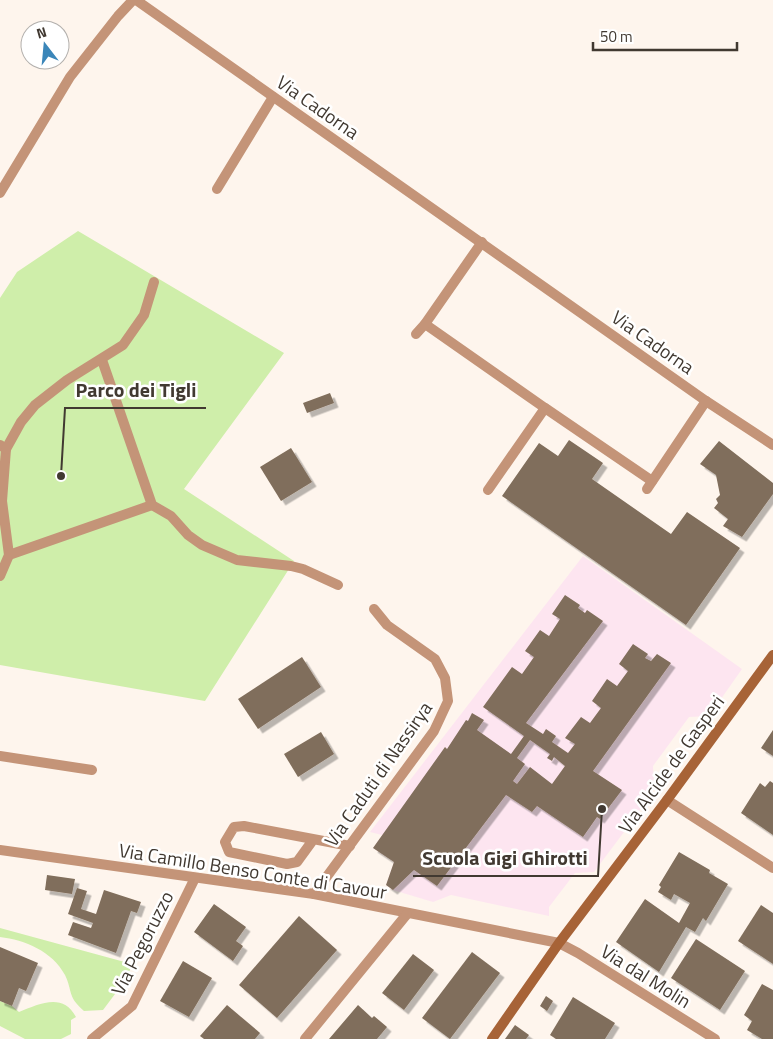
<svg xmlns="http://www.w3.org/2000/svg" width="773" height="1039" font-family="'Titillium Web',sans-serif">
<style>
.education{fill:#fde5f0}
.green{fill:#cfeeaa}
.building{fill:#806e5b;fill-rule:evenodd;filter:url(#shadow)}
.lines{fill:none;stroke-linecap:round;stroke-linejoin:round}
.lane{stroke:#c49478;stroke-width:10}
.street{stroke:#c49478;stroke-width:10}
.secondary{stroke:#a76337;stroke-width:10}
.labels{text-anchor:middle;stroke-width:5;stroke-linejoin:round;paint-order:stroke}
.street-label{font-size:19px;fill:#413931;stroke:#fff}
.leader{fill:none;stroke:#413931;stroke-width:2}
.callout-dot{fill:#413931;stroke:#fff;stroke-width:2}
.callout-label{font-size:20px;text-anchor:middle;font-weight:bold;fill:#413931;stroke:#fff;stroke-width:5;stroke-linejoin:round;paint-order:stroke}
</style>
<defs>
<filter id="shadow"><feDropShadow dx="4.5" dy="4.5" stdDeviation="0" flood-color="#0004"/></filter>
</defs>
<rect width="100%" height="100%" fill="#fef5ed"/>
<!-- education -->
<polygon class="education" points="583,556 742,669 709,716 689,717 653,766 654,789 630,824 594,872 575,873 549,907 549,916 451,895 433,902 393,890 386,885 394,862 373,848 382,835 370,832"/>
<!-- green -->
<g class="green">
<polygon points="78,231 284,353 184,489 294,561 205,701 0,665 0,298 17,272"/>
<path d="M 0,928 L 132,964 L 127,978 L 103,1010 L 84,1011 C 67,996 73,992 65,975 C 52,951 25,940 0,937 Z"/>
<path d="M 0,1001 L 12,1006 L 19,1012 C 39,1004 63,992 76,1017 L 71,1020 L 71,1034 L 61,1039 L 25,1039 L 0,1026 Z"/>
</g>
<!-- building -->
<g class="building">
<polygon points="330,393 334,403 307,413 303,403"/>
<polygon points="569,440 603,463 592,479 671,534 687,512 740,548 686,625 502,496 539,443 558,456"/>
<polygon points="719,441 773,483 773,494 742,537 723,526 728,519 714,508 718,503 716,499 720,495 716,475 700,464"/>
<polygon points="291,448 312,482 281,501 260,467"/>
<path d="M 565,595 L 580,605 L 578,608 L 585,613 L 587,610 L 603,621 L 526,723 L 543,734 L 546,729 L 556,736 L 552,742 L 568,753 L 575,744 L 565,738 L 581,717 L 590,723 L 601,708 L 592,701 L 607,679 L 617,686 L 628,671 L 619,664 L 633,644 L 648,654 L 645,658 L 651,661 L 657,654 L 671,663 L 593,771 L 622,790 L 600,819 L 597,817 L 583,837 L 537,806 L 532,812 L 506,795 L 437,886 L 414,870 L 393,890 L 386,885 L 394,862 L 373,848 L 445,747 L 447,749 L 466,720 L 468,721 L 472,713 L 484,720 L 477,730 L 511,754 L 524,736 L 483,707 L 512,667 L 522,674 L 534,657 L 525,651 L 540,630 L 549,636 L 560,619 L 552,614 ZM 530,740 L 550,754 L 547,758 L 552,761 L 554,757 L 565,766 L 552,784 L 530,767 L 517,784 L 513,781 L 525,764 L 517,758 Z"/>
<polygon points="302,657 321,687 258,729 238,699"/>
<polygon points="773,730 773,756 761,748"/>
<polygon points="321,732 334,754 298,777 284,754"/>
<polygon points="770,781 773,783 773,835 741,813 760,783 765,787"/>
<polygon points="679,852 710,870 709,873 728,884 706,921 703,918 695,932 686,927 659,972 616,942 645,899 679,923 690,903 674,894 671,900 658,892 661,887 659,885"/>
<polygon points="47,875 75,879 72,894 45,890"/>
<polygon points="77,888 87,891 81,909 96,914 104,890 141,902 137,913 131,911 116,953 68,935 73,922 91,928 93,923 68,914"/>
<polygon points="214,904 246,927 236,941 243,946 233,961 194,932"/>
<polygon points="761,905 773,913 773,964 738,941"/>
<polygon points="299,916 337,950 277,1018 239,985"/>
<polygon points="696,939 745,971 720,1010 671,978"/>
<polygon points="0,947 38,963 26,991 19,988 12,1006 0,1001"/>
<polygon points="472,952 500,973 450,1039 422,1018"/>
<polygon points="413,954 434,970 404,1010 382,993"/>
<polygon points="183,961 212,978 189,1017 160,1001"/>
<polygon points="762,984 773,990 773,1039 762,1039 747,1030 752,1021 744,1015"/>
<polygon points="546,996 553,1001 547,1011 540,1006"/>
<polygon points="573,997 615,1023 605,1039 556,1039 550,1035"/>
<polygon points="227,1005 260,1033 255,1039 204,1039 200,1036"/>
<polygon points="358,1005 372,1018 374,1016 387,1027 377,1039 329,1039"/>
<polygon points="515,1025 529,1035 526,1039 505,1039"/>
</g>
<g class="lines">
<!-- lane -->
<polyline class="lane" points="217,189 273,97"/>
<!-- street -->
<g class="street">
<polyline points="136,0 706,401 773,445"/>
<polyline points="0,193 70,77 118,16 133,0"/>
<polyline points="425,324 545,408"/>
<polyline points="416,334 425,324 482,242"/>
<polyline points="102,360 152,505 171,516 188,535 202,545 237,560 291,566 303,569 338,585"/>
<polyline points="0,445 6,449 2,501 9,555 0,576"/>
<polyline points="6,449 21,422 35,405 67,380 123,345 144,315 154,282"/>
<polyline points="647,489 706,401"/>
<polyline points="488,490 545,408 652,481"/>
<polyline points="9,555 152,505"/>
<polyline points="0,756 92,770"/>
<polyline points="667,800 773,868"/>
<polyline points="313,840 297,862 287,864 229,852 225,842 234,827 244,826 350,846"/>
<polyline points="0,850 314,894 559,943 578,953 715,1039"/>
<polyline points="314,894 434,731 448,701 445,678 435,659 387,625 374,609"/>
<polyline points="92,1039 132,1006 195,878"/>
<polyline points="305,1039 407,914"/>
</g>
<!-- secondary -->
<polyline class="secondary" points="492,1039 559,943 667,800 773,655"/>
</g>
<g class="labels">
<!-- street labels -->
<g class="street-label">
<text transform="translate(318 107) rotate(35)" y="7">Via Cadorna</text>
<text transform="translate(653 342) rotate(35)" y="7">Via Cadorna</text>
<text transform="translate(671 764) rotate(-54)" y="7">Via Alcide de Gasperi</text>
<text transform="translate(378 774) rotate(-55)" y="7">Via Caduti di Nassirya</text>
<text transform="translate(253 871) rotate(9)" y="7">Via Camillo Benso Conte di Cavour</text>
<text transform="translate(142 943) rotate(-63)" y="7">Via Pegoruzzo</text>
<text transform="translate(646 976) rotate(32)" y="7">Via dal Molin</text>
</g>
</g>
<!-- callouts -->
<path class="leader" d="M61 476L65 408H206M602 809L598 876H413"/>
<g class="callout-dot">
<circle cx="61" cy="476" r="5"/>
<circle cx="602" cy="809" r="5"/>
</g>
<g class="callout-label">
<text x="136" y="397">Parco dei Tigli</text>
<text x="505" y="865">Scuola Gigi Ghirotti</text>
</g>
<!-- north arrow -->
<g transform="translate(45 45) rotate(344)"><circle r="24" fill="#ffffff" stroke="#b3b0ad"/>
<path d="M0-4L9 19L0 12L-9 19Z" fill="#3b86b9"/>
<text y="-8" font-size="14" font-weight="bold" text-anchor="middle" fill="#413931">N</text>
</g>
<!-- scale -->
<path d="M593 42v8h144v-8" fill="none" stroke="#413931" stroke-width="2.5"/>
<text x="600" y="42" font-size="15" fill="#413931" stroke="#ffffff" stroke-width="4" paint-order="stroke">50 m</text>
</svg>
